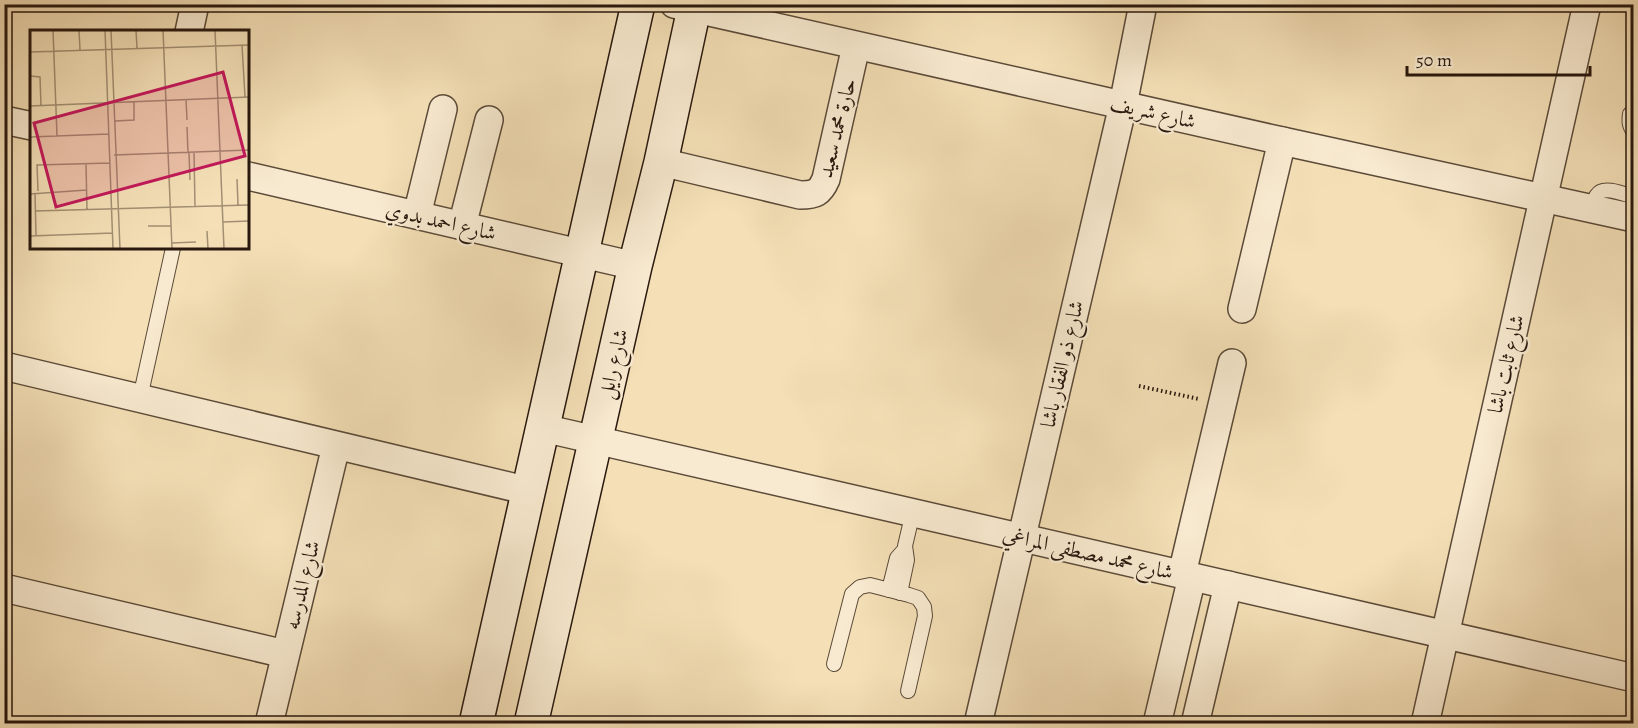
<svg xmlns="http://www.w3.org/2000/svg" width="1638" height="728" font-family="Alegreya,Amiri,serif">
<style>
.lines{fill:none;stroke-linecap:round;stroke-linejoin:round}
.lane-casing{stroke:#5b4a38;stroke-width:16}
.street-casing{stroke:#5b4a38;stroke-width:30}
.secondary-casing{stroke:#28180e;stroke-width:36}
.path{stroke:#28180e;stroke-width:4;stroke-dasharray:1.5 3;stroke-linecap:butt}
.lane{stroke:#f8ead0;stroke-width:14}
.street{stroke:#f8ead0;stroke-width:27}
.secondary{stroke:#f8ead0;stroke-width:33}
.labels{text-anchor:middle;stroke-width:4.5;stroke-linejoin:round;paint-order:stroke}
.street-label{font-size:21px;fill:#28180e;stroke:#f8ead0}
.inset-road{fill:none;stroke:#a28f73;stroke-width:1.5}
.view{fill:#c2185b;fill-opacity:0.15;stroke:#c2185b;stroke-width:3}
.inset-edge{fill:none;stroke:#28180e;stroke-width:3}
</style>
<rect width="100%" height="100%" fill="#f4dfb6"/>
<filter id="stains"><feTurbulence type="fractalNoise" baseFrequency=".00333" numOctaves="4"/><feColorMatrix values="0 0 0 0 .2 0 0 0 0 .09 0 0 0 0 .02 0 0 0 .5 -.17"/></filter>
<radialGradient id="worn" r=".72"><stop offset=".6" stop-color="#630" stop-opacity="0"/><stop offset="1" stop-color="#630" stop-opacity=".3"/></radialGradient>
<g class="lines">
<defs>
<g id="lane">
<path d="M 1630,114 C 1629,121 1629,126 1634,132"/>
<path d="M 1593,209 C 1594,204 1594,198 1597,195 C 1603,185 1624,194 1634,197"/>
<polyline points="140,398 173,248"/>
<polyline points="889,590 897,558 905,549"/>
<polyline points="900,593 907,560 905,546 913,512"/>
<polyline points="834,664 852,594 860,587 870,585 909,595 918,598 924,607 925,616 908,691"/>
</g>
<g id="street">
<polyline points="674,4 1282,141 1634,218"/>
<polyline points="189,32 195,4"/>
<polyline points="4,120 32,126"/>
<path d="M 661,162 L 800,195 C 815,195 820,193 826,179 L 856,46"/>
<polyline points="248,176 635,266"/>
<polyline points="417,215 443,109"/>
<polyline points="462,226 489,120"/>
<polyline points="1242,309 1282,141"/>
<polyline points="4,366 529,491"/>
<polyline points="543,428 1634,678"/>
<polyline points="1182,574 1232,363"/>
<polyline points="4,588 285,654"/>
<polyline points="269,724 336,446"/>
<polyline points="978,724 1123,105 1143,4"/>
<polyline points="1157,724 1192,577"/>
<polyline points="1195,724 1228,585"/>
<polyline points="1425,724 1587,4"/>
</g>
<g id="secondary">
<polyline points="476,724 638,4"/>
<polyline points="531,724 635,266 661,162 695,4"/>
</g>
</defs>
<!-- lane casing -->
<use href="#lane" class="lane-casing"/>
<!-- street casing -->
<use href="#street" class="street-casing"/>
<!-- secondary casing -->
<use href="#secondary" class="secondary-casing"/>
<!-- path -->
<polyline class="path" points="1139,386 1199,399"/>
<!-- lane -->
<use href="#lane" class="lane"/>
<!-- street -->
<use href="#street" class="street"/>
<!-- secondary -->
<use href="#secondary" class="secondary"/>
</g>
<g class="labels">
<!-- street labels -->
<g class="street-label">
<text transform="translate(1153 112) rotate(13)" y="7">شارع شريف</text>
<text transform="translate(837 128) rotate(-76)" y="7">حارة محمد سعيد</text>
<text transform="translate(441 221) rotate(13)" y="7">شارع احمد بدوي</text>
<text transform="translate(613 364) rotate(-77)" y="7">شارع رايل</text>
<text transform="translate(1062 364) rotate(-77)" y="7">شارع ذو الفقار باشا</text>
<text transform="translate(1506 364) rotate(-77)" y="7">شارع ثابت باشا</text>
<text transform="translate(1088 553) rotate(13)" y="7">شارع محمد مصطفى المراغي</text>
<text transform="translate(302 585) rotate(-76)" y="7">شارع المدرسه</text>
</g>
</g>
<!-- overview -->
<g transform="translate(30 30)">
<rect width="219" height="219" fill="#f4dfb6"/>
<path class="inset-road" d="M 23,0 L 27,106M 49,0 L 50,20M 75,0 L 83,219M 81,0 L 90,219M 106,0 L 107,18M 133,0 L 142,219M 185,0 L 194,219M 212,15 L 215,67M 0,22 L 219,15M 0,46 L 10,47 L 11,76M 156,69 L 157,90M 0,76 L 219,67M 85,91 L 104,90 L 104,72M 157,97 L 158,123M 0,107 L 79,104M 164,122 L 165,177M 159,123 L 160,150M 84,125 L 219,120M 56,134 L 57,180M 207,149 L 208,175M 8,161 L 7,135 L 80,133M 0,164 L 57,160M 5,164 L 6,206M 5,181 L 219,175M 193,192 L 219,191M 118,196 L 141,196M 177,201 L 178,219M 0,206 L 83,203M 141,213 L 166,212"/>
<path class="view" d="M 193,42 L 215,126 L 26,177 L 4,93 Z"/>
<rect width="219" height="219" class="inset-edge"/>
</g>
<!-- margin -->
<rect width="1638" height="728" fill="none" stroke="#f4dfb6" stroke-width="24"/>
<rect x="6" y="6" width="1626" height="716" fill="none" stroke="#28180e" stroke-width="3"/>
<rect x="12" y="12" width="1614" height="704" fill="none" stroke="#28180e" stroke-width="1.5"/>
<!-- scale -->
<path d="M1407 66v9h183v-9" fill="none" stroke="#28180e" stroke-width="3"/>
<text x="1416" y="66" font-size="18" fill="#28180e" stroke="#f8ead0" stroke-width="4.5" paint-order="stroke">50 m</text>
<rect width="100%" height="100%" filter="url(#stains)"/>
<rect width="100%" height="100%" fill="url(#worn)"/>
</svg>
